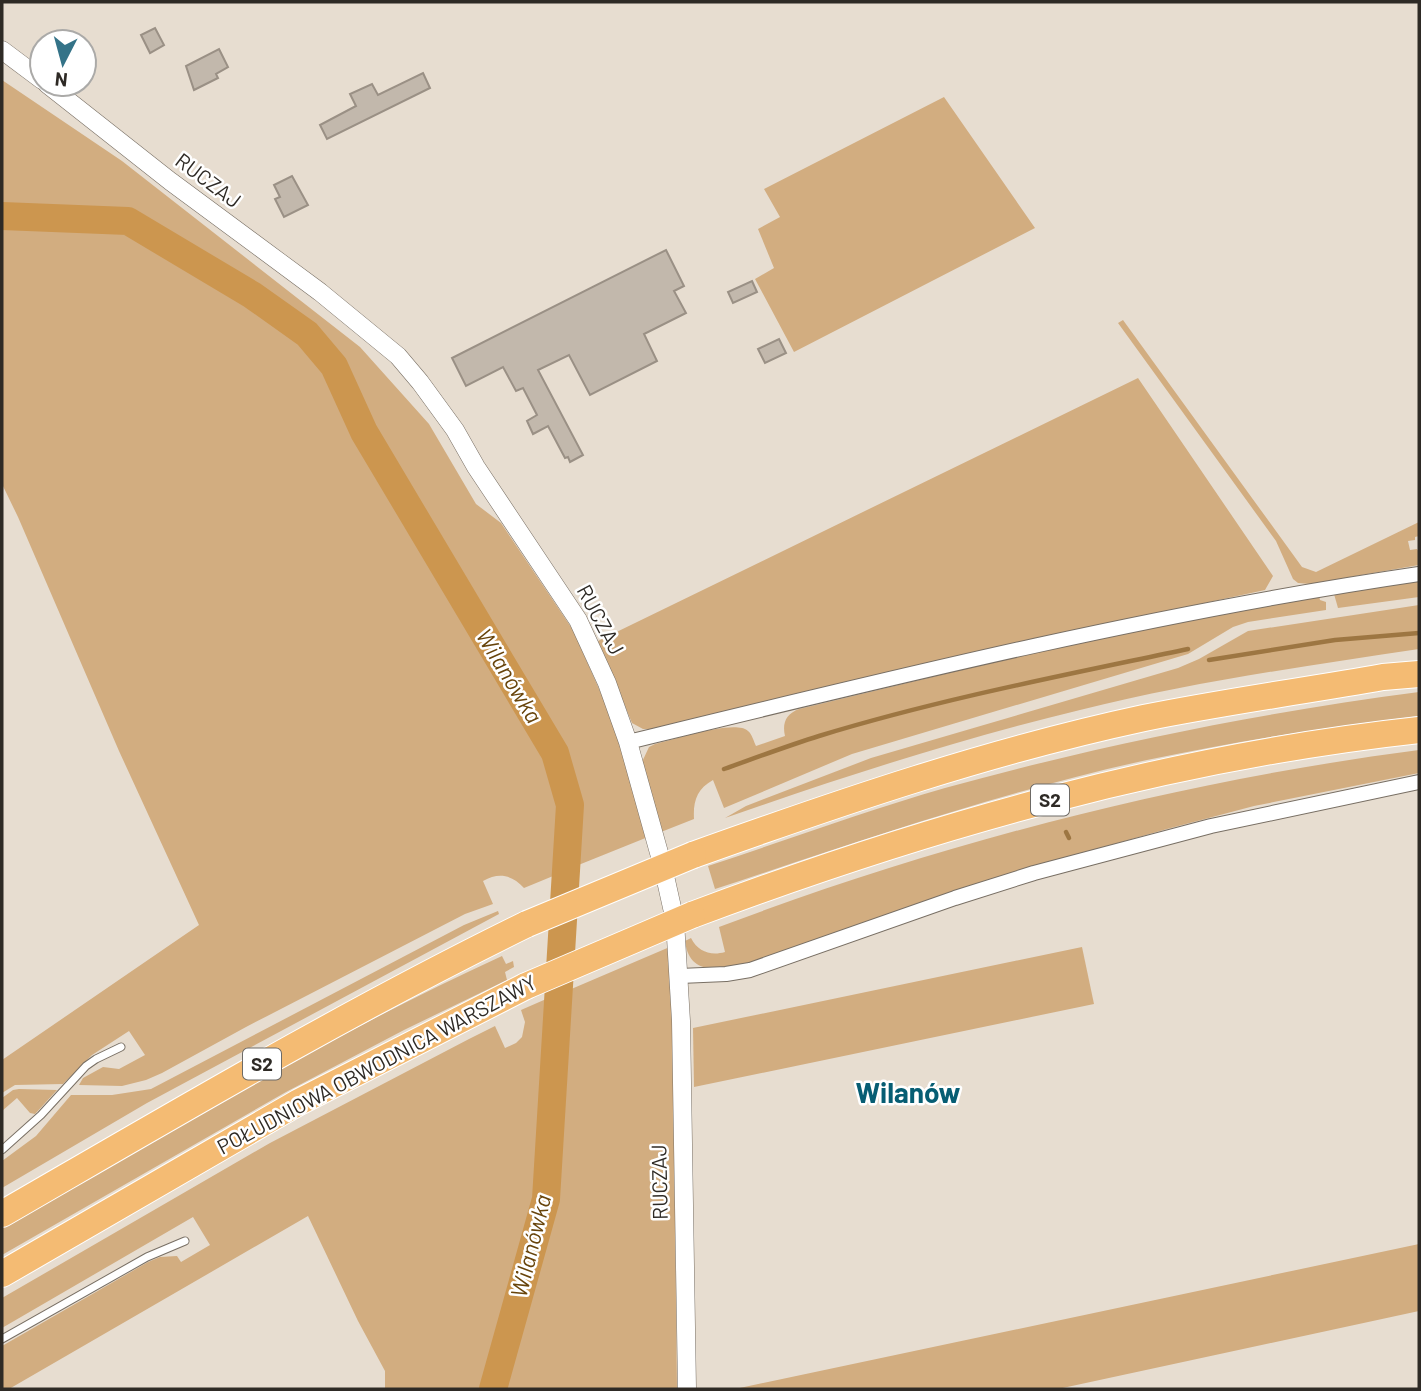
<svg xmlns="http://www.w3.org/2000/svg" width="1421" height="1391" font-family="Barlow,sans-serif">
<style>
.green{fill:#d2ad80}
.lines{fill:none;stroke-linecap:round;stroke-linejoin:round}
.stream{stroke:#9d7642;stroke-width:4.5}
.river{stroke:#cc964f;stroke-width:28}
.building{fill:#c2b8ac;stroke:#9a9085;stroke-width:2}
.service-casing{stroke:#786f64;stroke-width:9}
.minor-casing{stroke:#786f64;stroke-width:16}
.tertiary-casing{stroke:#786f64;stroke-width:19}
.motorway-casing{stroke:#fff;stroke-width:28}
.service{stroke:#fff;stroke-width:7}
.minor{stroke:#fff;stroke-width:14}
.tertiary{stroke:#fff;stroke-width:18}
.motorway{stroke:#f4bb73;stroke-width:26}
.motorway-bridge-casing{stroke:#fff;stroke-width:28;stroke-linecap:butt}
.motorway-bridge{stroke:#f4bb73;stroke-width:26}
.labels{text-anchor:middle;stroke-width:5;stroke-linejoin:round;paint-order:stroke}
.shield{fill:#fff;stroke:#6d6a66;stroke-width:2}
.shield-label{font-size:19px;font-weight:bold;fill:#2e2a25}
.street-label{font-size:21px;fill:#2e2a25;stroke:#fff}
.water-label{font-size:23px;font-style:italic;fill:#68440b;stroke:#fff}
.district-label{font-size:28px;font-weight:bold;fill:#065d73;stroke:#fff}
</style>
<rect width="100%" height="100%" fill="#e7ddd0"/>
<!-- green -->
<g class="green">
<path d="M 2,80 L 122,161 L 360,347 L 429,424 L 476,504 L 501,523 L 573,630 L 622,741 L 648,837 L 571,868 C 574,839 577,811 571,782 C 564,750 527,690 507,663 L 496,668 C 517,704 554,752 559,793 C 563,819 559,847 558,874 L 524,888 C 512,875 499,872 483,881 L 493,904 L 465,914 L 246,1027 L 162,1073 L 146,1080 L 122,1086 L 79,1085 L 83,1078 L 103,1067 L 119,1069 L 145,1055 L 129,1031 L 92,1055 L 63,1084 L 15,1085 L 2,1093 L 2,1060 L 199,925 L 119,751 L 18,517 L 2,484 Z"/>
<polygon points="944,97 1035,228 794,352 755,279 774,268 758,229 780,217 764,189"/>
<polygon points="1123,320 1302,567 1316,572 1419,522 1419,536 1415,537 1415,540 1408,541 1410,550 1417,549 1419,552 1419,565 1310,584 1298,583 1293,579 1276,541 1118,323"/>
<polygon points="1138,378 1273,576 1265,590 1024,642 652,729 643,729 632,723 598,641"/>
<polygon points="1419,578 1419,597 1338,608 1334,594"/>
<path d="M 1319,596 L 1320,600 L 1326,602 L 1326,610 L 1248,622 L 1233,627 L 1188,654 L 852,754 L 724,808 L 713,780 C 697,789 693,801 694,819 L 661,832 L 642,762 L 649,747 L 655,744 C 673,740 735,719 748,731 C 752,734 754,742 756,746 L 785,736 C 782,723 786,714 799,709 L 1073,643 Z"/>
<path d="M 1419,605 L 1419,649 C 1306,666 1192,682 1080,710 C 960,739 842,777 725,818 L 746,806 L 871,758 L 1178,668 L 1199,659 L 1248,631 Z"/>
<path d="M 1419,692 L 1419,716 C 1328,727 1237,741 1147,760 C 1000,792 857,842 715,889 L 708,866 C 787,840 865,811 945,788 C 1101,745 1259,713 1419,692 Z"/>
<path d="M 1419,750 L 1419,773 L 1254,806 L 1167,829 L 991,879 L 752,962 C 724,967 690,980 685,941 L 691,938 C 698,952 711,956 725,952 L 719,927 C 944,842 1181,781 1419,750 Z"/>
<polygon points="498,911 499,914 147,1103 2,1188 2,1161 36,1136 71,1095 112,1095 151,1089 464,925"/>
<polygon points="672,946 677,1389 385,1389 385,1371 358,1321 308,1216 9,1389 2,1389 2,1346 148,1262 160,1257 177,1256 181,1262 210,1245 193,1217 2,1328 2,1298 270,1143 469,1039 495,1026 505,1048 516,1043 522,1037 525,1022 521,1010 553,996 550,1064 560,1060 569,990"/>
<polygon points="1082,947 1094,1004 694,1087 693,1028"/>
<path d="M 502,956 L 506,964 L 513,961 L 514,967 L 505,972 L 507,980 L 404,1030 L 286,1092 L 2,1255 L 2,1228 C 166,1134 329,1035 502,956 Z"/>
<polygon points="13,1090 19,1089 57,1090 35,1114 30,1113 17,1098 2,1111 2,1098"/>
<polygon points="1419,1244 1419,1311 1058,1389 735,1389"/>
</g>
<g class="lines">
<!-- stream -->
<g class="stream">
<polyline points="1209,660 1335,640 1419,633"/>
<path d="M 724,769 C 755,758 787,746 819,736 C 940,699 1065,675 1188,649"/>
<polyline points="1066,832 1069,838"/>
</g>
<!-- river -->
<polyline class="river" points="2,216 128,221 252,295 307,334 334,366 364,432 555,753 570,805 546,1199 493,1389"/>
</g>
<!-- building -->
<g class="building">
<polygon points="155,28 164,45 150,53 141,35"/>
<polygon points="219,49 228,67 216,74 218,78 194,90 186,66"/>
<polygon points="423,73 430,88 327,139 320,125 356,106 350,94 372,84 378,95"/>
<polygon points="292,176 308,205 284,217 275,199 280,197 274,185"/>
<polygon points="666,250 684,286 674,291 686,313 644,334 657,361 590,395 569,355 538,370 583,455 570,462 568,457 565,458 548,426 533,434 527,421 537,415 523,388 516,391 503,367 466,386 452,358"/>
<polygon points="752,281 757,292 733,303 728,292"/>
<polygon points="779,339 786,353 765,363 758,349"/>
</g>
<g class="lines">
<defs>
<g id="service">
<polyline points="2,1150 41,1115 86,1066 96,1059 121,1047"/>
<polyline points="2,1339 147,1257 185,1241"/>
</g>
<g id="minor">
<path d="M 628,742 C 890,678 1152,613 1419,574"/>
<polyline points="680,976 726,974 750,970 955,898 1034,873 1211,826 1419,782"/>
</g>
<g id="tertiary">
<polyline points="2,50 42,80"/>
<polyline points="47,84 170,181 320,292 398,356 420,382 455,430 476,467 578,620 607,683 628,742 663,867 675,921 681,1021 687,1389"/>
</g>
<g id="motorway">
<path d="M 693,855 C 841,802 990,751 1144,718 C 1223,702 1304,691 1383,677 L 1419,674"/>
<path d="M 692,915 C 926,827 1170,757 1419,730"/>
<path d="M 2,1214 C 175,1114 347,1012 527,924"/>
<polyline points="2,1274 299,1102 526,986"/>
</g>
</defs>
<!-- service casing -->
<use href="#service" class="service-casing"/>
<!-- minor casing -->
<use href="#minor" class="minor-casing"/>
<!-- tertiary casing -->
<use href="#tertiary" class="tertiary-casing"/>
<!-- motorway casing -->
<use href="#motorway" class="motorway-casing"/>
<!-- service -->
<use href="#service" class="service"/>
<!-- minor -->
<use href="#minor" class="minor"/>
<!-- tertiary -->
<use href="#tertiary" class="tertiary"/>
<!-- motorway -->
<use href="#motorway" class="motorway"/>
<defs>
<g id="motorway-bridge">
<polyline points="527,924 693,855"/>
<polyline points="526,986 692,915"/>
</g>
</defs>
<!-- motorway-bridge casing -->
<use href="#motorway-bridge" class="motorway-bridge-casing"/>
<!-- motorway-bridge -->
<use href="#motorway-bridge" class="motorway-bridge"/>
</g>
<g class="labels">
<!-- shield labels -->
<g class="shield">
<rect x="1031" y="784.5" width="38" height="31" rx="5"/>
<rect x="243" y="1048.5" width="38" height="31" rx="5"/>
</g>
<g class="shield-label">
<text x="1050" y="807">S2</text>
<text x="262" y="1071">S2</text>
</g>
<!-- street labels -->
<g class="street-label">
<text transform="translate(208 181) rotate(37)" y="7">RUCZAJ</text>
<text transform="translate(600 620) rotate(62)" y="7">RUCZAJ</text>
<text transform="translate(377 1065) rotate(-28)" y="7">POŁUDNIOWA OBWODNICA WARSZAWY</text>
<text transform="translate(660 1182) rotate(-91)" y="7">RUCZAJ</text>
</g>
<!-- water labels -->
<g class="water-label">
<text transform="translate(509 676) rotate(59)" y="8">Wilanówka</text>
<text transform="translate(531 1246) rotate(-76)" y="8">Wilanówka</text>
</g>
<!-- district labels -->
<g class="district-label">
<text x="908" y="1103">Wilanów</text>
</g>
</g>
<!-- border -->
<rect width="1421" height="1391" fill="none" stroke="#2e2a25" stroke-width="7"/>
<!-- north arrow -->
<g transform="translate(63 63) rotate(186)"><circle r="33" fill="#ffffff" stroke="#abaaa8" stroke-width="2"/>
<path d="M0-5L12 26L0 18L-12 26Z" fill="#347388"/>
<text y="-10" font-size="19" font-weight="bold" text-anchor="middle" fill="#2e2a25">N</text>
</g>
</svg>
